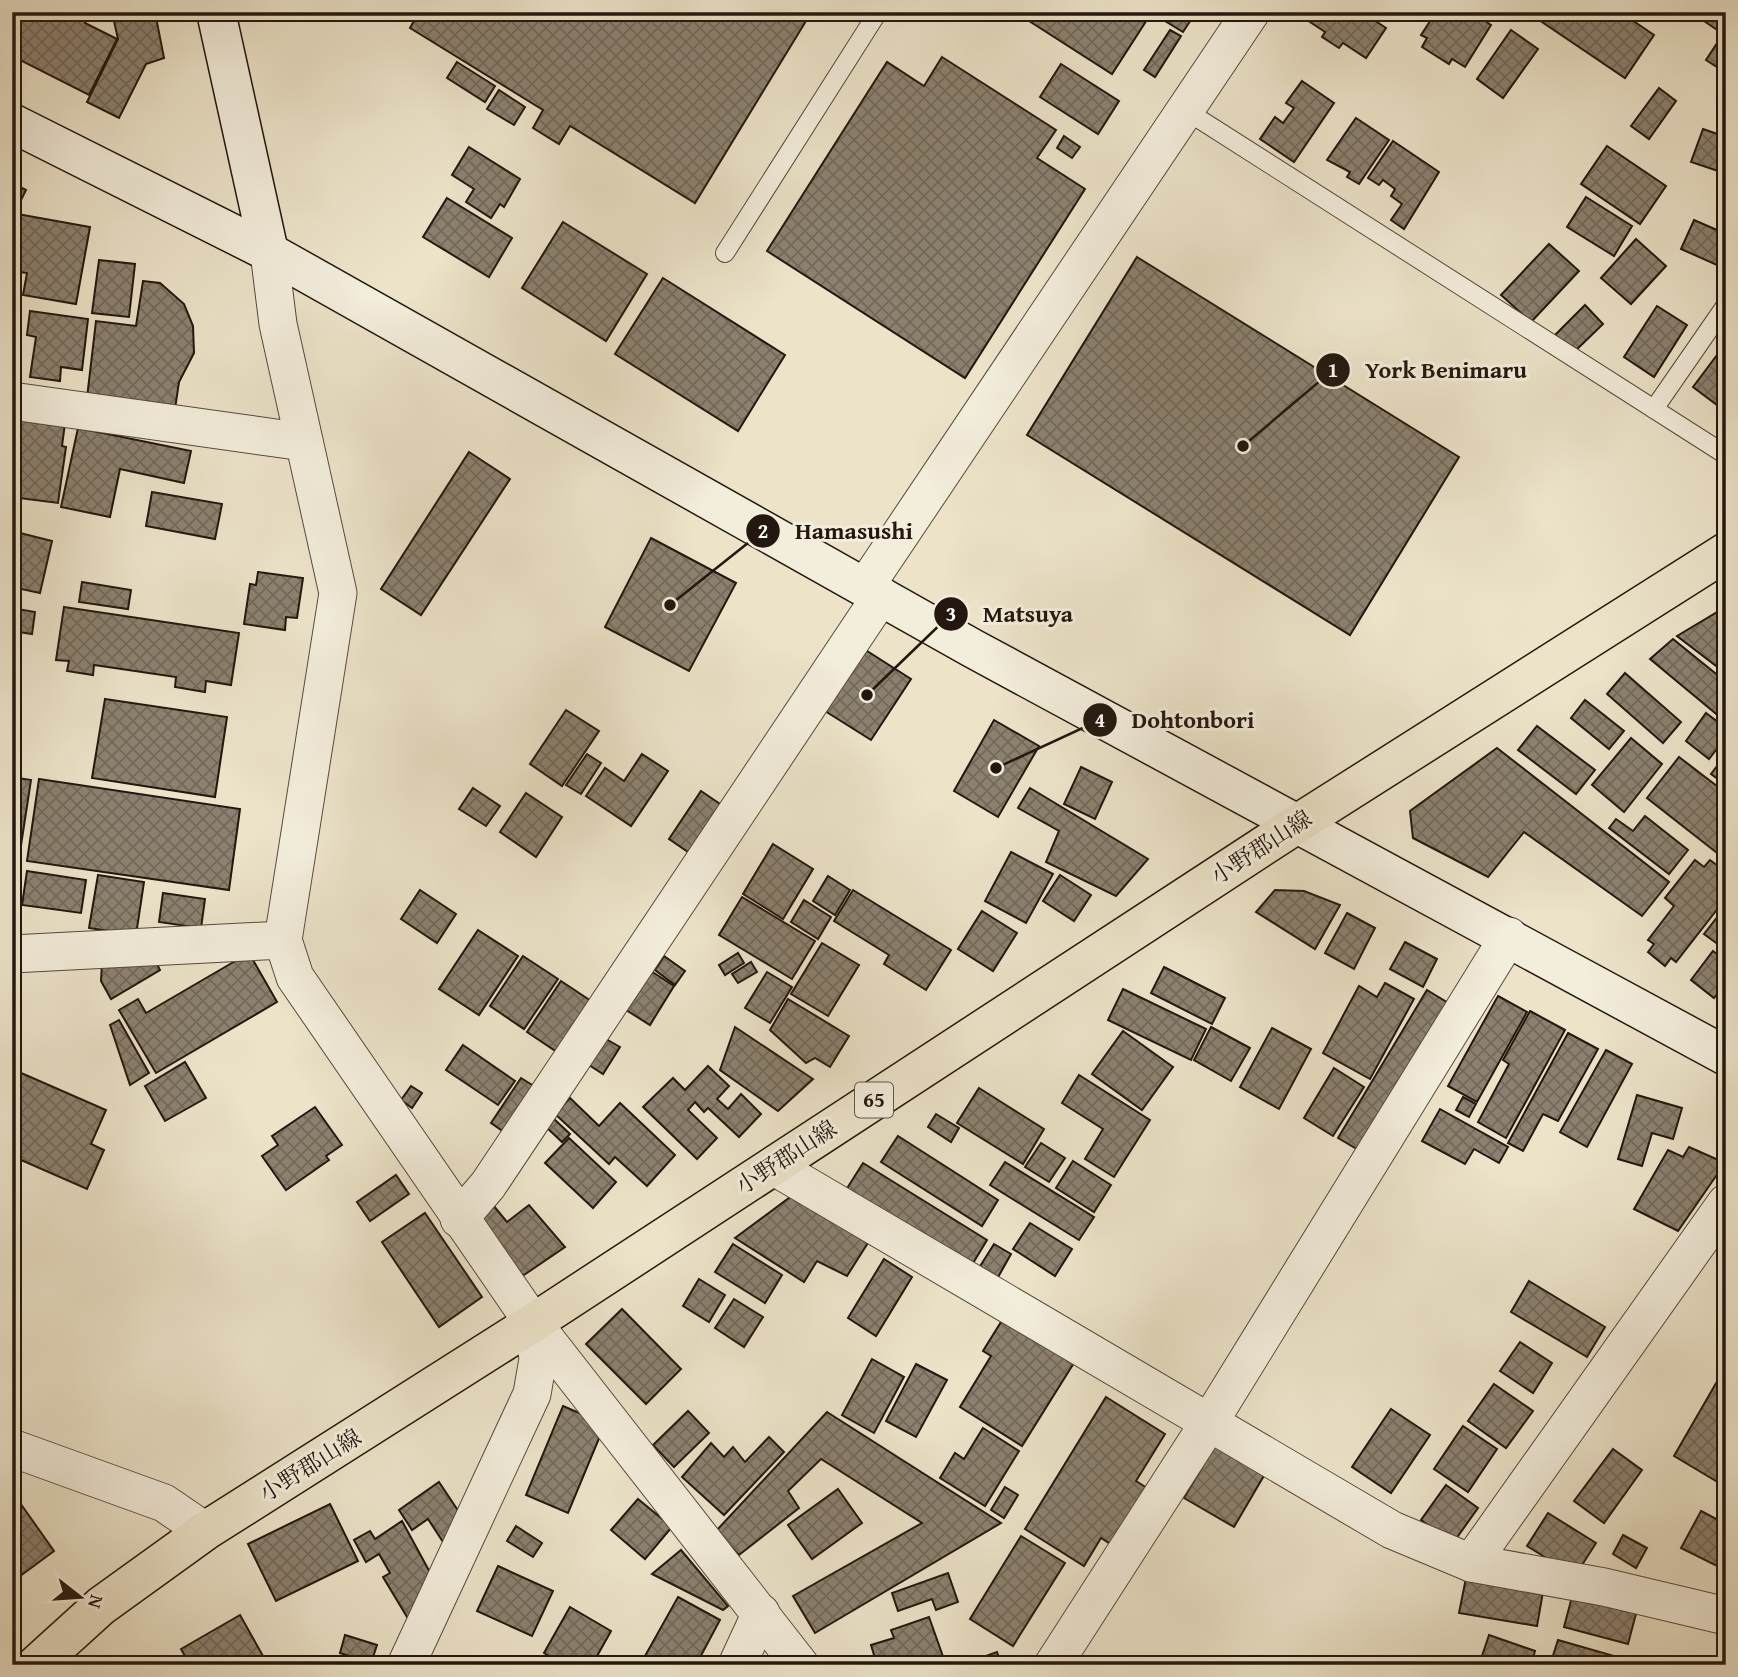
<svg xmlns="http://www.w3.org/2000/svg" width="1738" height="1677" font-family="'Gentium Book Plus','Noto Serif JP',serif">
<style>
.building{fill:url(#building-cross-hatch);stroke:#23170f;stroke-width:2}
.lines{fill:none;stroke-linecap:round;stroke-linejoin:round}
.lane-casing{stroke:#554a3e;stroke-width:20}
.street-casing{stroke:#554a3e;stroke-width:39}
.secondary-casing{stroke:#23170f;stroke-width:41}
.primary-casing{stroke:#23170f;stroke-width:41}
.lane{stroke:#f3eddc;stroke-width:18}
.street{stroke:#f3eddc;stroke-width:37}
.secondary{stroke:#f3eddc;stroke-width:38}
.primary{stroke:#ece3c9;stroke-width:38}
.labels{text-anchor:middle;stroke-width:6;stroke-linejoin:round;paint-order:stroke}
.shield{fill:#f3eddc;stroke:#61574c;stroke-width:2}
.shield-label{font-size:21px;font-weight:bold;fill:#23170f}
.street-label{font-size:23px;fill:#23170f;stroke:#f3eddc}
.leader{fill:none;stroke:#23170f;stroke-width:2.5}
.callout-dot{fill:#23170f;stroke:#f3eddc;stroke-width:2.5}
.mark-label{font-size:21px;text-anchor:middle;font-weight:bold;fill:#fff}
.callout-label{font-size:24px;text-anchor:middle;font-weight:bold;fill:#23170f;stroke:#f3eddc;stroke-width:6;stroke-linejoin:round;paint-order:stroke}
</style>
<defs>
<pattern id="building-cross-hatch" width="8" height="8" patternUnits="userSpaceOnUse" patternTransform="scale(1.75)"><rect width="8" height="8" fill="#8c8170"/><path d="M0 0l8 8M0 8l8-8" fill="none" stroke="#72695a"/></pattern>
</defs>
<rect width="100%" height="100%" fill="#ece3c9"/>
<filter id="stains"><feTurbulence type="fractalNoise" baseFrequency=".00286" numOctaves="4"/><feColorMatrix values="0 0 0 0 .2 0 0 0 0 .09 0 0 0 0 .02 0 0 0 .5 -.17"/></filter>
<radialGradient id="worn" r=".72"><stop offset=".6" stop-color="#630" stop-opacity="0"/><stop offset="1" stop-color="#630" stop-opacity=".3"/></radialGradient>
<!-- building -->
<g class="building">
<polygon points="14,12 91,12 85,23 117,39 89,95 12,56"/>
<polygon points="112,12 155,12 164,58 146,64 119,118 87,102 118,39"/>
<polygon points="419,12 803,12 809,16 695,203 570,126 559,144 533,128 543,110 410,28"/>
<polygon points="1015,12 1152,12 1112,74"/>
<polygon points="1164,12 1196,12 1183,32 1160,18"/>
<polygon points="1295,12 1362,12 1386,28 1366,58 1343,43 1339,48 1322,37 1325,32"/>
<polygon points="1436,12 1480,12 1478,16 1491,25 1465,67 1452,59 1449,64 1422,47 1427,38 1421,35"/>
<polygon points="1545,12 1620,12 1654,35 1625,78 1542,22 1548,14"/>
<polygon points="1691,12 1726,12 1726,73 1706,60 1723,34"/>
<polygon points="1170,30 1181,36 1155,77 1144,70"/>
<polygon points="1511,30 1538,49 1503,98 1477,79"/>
<polygon points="942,57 1056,130 1037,158 1085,189 965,378 767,251 887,62 924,86"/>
<polygon points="457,62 495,86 485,102 447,78"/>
<polygon points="1061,64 1119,101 1098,134 1040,97"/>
<polygon points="1302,81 1334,103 1294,162 1260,139 1275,117 1283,123 1294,108 1286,103"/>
<polygon points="1659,88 1676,101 1649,139 1631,126"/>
<polygon points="499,90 525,107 514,125 487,109"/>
<polygon points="1356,118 1389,140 1359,184 1347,177 1350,172 1327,160"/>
<polygon points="1703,129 1726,137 1726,149 1718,171 1691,162"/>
<polygon points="1064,136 1080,147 1072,158 1057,148"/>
<polygon points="1393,141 1439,172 1404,229 1391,220 1402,204 1391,196 1395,189 1383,180 1379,185 1368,178"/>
<polygon points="1607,146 1666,186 1640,224 1581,184"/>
<polygon points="469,147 520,179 504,207 500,204 491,218 466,202 474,189 452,175"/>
<polygon points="12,183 26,190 17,208 12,208"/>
<polygon points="1586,197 1632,226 1614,256 1567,227"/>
<polygon points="447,198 512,238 489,277 423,237"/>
<polygon points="12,213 90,227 76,304 23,295 27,273 12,271"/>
<polygon points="1694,220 1726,234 1726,269 1681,249"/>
<polygon points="563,222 647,274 606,341 522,288"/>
<polygon points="1636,239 1666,266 1631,304 1601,278"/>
<polygon points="1549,244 1579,271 1531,322 1501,295"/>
<polygon points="1137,257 1459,457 1350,635 1027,435"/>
<polygon points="99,260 135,264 129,317 92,313"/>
<polygon points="663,278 785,355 738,431 615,354"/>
<polygon points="143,281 160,283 184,304 193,326 194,353 179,382 175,409 87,398 96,321 136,326"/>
<polygon points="1585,305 1603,324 1572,354 1555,335"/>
<polygon points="1657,306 1687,325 1654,377 1624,357"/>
<polygon points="12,308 17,309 14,326 19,327 12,359"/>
<polygon points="30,311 88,319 82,370 61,367 60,381 30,377 36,337 27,335"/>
<polygon points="1726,343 1726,401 1721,408 1693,387"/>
<polygon points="14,416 65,423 62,446 66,447 58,503 12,497"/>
<polygon points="78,428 191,451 184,483 120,469 110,517 61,507"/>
<polygon points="469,452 510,479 421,615 381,589"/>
<polygon points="152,492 222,504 215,539 146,526"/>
<polygon points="12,531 52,541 40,593 12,587"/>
<polygon points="651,538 736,583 689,671 605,627"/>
<polygon points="258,572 303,578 297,618 286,617 285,630 244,624 250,584 256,585"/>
<polygon points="82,582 131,590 128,609 79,602"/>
<polygon points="64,607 239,633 231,685 206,681 205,692 175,687 176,677 94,665 93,675 67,671 69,661 56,660"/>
<polygon points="12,608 35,612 32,634 12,631"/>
<polygon points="1719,611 1726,616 1724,672 1677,636"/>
<polygon points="1673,639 1726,682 1726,722 1650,659"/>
<polygon points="864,649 911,679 871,740 825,711"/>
<polygon points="1625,673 1681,722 1663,743 1607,694"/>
<polygon points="105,699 227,717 215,797 92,778"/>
<polygon points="1585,700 1624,731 1609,749 1571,718"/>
<polygon points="566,710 599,731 562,786 530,764"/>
<polygon points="1706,713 1726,728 1726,737 1709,759 1686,741"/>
<polygon points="994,720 1039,746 998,817 954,791"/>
<polygon points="1537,726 1595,770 1576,794 1518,750"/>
<polygon points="1631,738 1662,764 1624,812 1592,785"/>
<polygon points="1497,748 1669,882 1642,916 1524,832 1488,877 1413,838 1410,811"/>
<polygon points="587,754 601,763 581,794 566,785"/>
<polygon points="642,754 668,771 631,826 586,796 605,768 624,781"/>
<polygon points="1726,754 1726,785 1711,774"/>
<polygon points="1679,757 1726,793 1726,860 1647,798"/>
<polygon points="1081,767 1112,782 1095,819 1064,804"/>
<polygon points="12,777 31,780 12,904"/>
<polygon points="39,779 240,809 229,890 27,861"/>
<polygon points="473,788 500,806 486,826 459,809"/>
<polygon points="1030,788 1148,859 1116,896 1046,862 1059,831 1018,808"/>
<polygon points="701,791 726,808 694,856 669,839"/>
<polygon points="526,793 562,817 536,857 500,832"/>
<polygon points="1645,816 1688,850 1669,874 1609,828 1616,819 1633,831"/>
<polygon points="773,844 813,869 783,919 743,894"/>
<polygon points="1011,852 1053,874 1026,923 985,901"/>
<polygon points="1695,860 1704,867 1710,860 1726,872 1726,898 1676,962 1671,958 1665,966 1648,952 1654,944 1648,940 1674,906 1665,898"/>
<polygon points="27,871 86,880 81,913 22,905"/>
<polygon points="98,875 144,882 136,935 89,928"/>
<polygon points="1060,875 1091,895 1074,921 1043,901"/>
<polygon points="828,876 850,890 835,915 813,901"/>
<polygon points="420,890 456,914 437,943 401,919"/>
<polygon points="853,890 951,950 926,990 884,964 889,955 834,921"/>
<polygon points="1275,890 1304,891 1340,905 1315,949 1256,912"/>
<polygon points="163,893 205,899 201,928 159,922"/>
<polygon points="742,897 815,941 792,979 719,935"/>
<polygon points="804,900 831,917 818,939 791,922"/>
<polygon points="1726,906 1726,950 1704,934"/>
<polygon points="982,911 1017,933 993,971 958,949"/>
<polygon points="1347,913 1375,928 1354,969 1325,953"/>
<polygon points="478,930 518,956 479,1015 439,989"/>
<polygon points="1405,942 1437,959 1423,987 1390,969"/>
<polygon points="822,943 859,965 828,1016 791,994"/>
<polygon points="1713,951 1726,961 1726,983 1714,998 1691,980"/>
<polygon points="249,953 277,1002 156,1073 119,1010 138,999 146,1013"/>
<polygon points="738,953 744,963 725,975 719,965"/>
<polygon points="523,956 558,979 524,1029 490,1006"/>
<polygon points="664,956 685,971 675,985 655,970"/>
<polygon points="155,960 160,970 111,999 101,981 102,962"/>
<polygon points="751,962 757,972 738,983 732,974"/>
<polygon points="1164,967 1225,998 1212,1024 1151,993"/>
<polygon points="651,971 674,986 650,1025 626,1010"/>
<polygon points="767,972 792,987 770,1023 745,1008"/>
<polygon points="561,981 597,1005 563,1056 527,1032"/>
<polygon points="1385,983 1414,999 1370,1079 1323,1053 1359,986 1377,997"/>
<polygon points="1123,989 1206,1029 1191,1060 1108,1020"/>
<polygon points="1427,990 1450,1004 1360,1151 1338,1138"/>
<polygon points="1498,996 1527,1012 1477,1102 1448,1086"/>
<polygon points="788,999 849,1036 830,1067 815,1058 806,1063 770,1030"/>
<polygon points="1530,1011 1565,1030 1506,1138 1478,1122 1509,1064 1503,1060"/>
<polygon points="119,1020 149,1073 130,1085 110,1025"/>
<polygon points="735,1027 813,1079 778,1111 720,1070"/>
<polygon points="1211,1027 1250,1048 1231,1081 1194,1060"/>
<polygon points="1272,1028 1311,1049 1279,1109 1240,1087"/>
<polygon points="1123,1031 1173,1067 1142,1110 1092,1074"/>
<polygon points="1568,1033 1598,1049 1558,1121 1543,1114 1523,1151 1508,1143"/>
<polygon points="606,1039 620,1047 603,1074 589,1065"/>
<polygon points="463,1045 515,1081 498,1105 446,1070"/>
<polygon points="1606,1050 1632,1064 1587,1147 1560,1132"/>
<polygon points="185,1062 206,1098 165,1121 145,1086"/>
<polygon points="708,1066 729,1086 717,1099 728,1109 741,1094 761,1114 739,1137 708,1108 704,1112 695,1102 688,1110 717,1138 697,1159 643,1107 673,1078 685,1090"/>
<polygon points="1334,1068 1364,1087 1333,1136 1304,1118"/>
<polygon points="12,1069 106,1110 91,1144 104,1150 87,1189 12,1156"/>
<polygon points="1079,1075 1150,1120 1114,1177 1085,1159 1103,1129 1062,1103"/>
<polygon points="521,1078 545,1093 514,1139 491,1123"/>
<polygon points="411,1086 422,1093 412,1108 401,1100"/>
<polygon points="979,1088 1044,1129 1023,1164 957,1123"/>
<polygon points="1637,1095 1682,1108 1673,1139 1652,1133 1642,1166 1618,1159"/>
<polygon points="1463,1097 1476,1104 1469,1117 1456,1110"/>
<polygon points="570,1098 599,1126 620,1103 675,1155 647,1186 615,1157 609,1164 555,1114"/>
<polygon points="315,1107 342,1145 326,1156 329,1160 286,1190 262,1156 278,1145 272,1136"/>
<polygon points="1440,1109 1508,1147 1499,1163 1474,1149 1465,1164 1422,1141"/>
<polygon points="936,1114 959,1128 951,1142 928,1127"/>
<polygon points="553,1118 570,1134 562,1142 545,1126"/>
<polygon points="898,1136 998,1200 982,1226 881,1162"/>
<polygon points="569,1138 616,1182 593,1208 545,1163"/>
<polygon points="1041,1143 1065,1158 1049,1182 1025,1167"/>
<polygon points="1689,1147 1725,1163 1678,1231 1634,1209 1668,1150 1683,1157"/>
<polygon points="1073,1161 1111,1185 1094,1212 1056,1188"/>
<polygon points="1005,1162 1094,1217 1079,1240 990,1185"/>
<polygon points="863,1163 987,1240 970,1268 846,1190"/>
<polygon points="396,1175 409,1194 370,1221 357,1202"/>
<polygon points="797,1192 871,1238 847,1276 817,1261 804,1282 735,1238"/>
<polygon points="493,1205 507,1222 529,1205 565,1247 524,1275 511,1270 477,1222"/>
<polygon points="425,1213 482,1297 439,1327 382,1242"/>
<polygon points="1030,1223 1072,1249 1055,1276 1013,1249"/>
<polygon points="733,1244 782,1275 765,1303 715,1272"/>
<polygon points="994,1244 1011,1254 997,1279 979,1268"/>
<polygon points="884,1259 912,1277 876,1336 848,1318"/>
<polygon points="699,1279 725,1295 709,1322 683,1306"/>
<polygon points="1529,1281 1605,1327 1587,1357 1511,1312"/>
<polygon points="734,1299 763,1317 744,1347 715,1328"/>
<polygon points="622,1309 681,1369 646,1404 586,1344"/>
<polygon points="1006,1314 1077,1358 1022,1446 960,1407 991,1356 983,1351"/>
<polygon points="1520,1342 1552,1363 1533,1393 1500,1371"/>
<polygon points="872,1359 904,1377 874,1433 842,1415"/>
<polygon points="916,1364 947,1380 916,1437 886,1421"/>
<polygon points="1726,1366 1726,1487 1674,1456"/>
<polygon points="1494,1384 1533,1411 1506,1448 1468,1421"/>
<polygon points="1106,1397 1165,1434 1136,1481 1147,1488 1112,1545 1101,1538 1084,1566 1025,1529"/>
<polygon points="563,1406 605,1424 568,1513 526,1495"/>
<polygon points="1391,1409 1430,1435 1391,1493 1352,1467"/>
<polygon points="688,1411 709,1433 674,1467 653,1445"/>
<polygon points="827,1412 1001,1523 815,1633 793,1596 922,1523 821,1459 788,1491 799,1508 739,1555 716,1531"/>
<polygon points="1463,1426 1497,1449 1468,1492 1434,1469"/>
<polygon points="983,1428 1019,1451 985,1506 940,1478 955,1453 964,1459"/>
<polygon points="769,1437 784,1452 724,1515 682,1477 711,1443 724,1457 733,1447 745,1462"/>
<polygon points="1219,1438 1269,1467 1234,1527 1184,1498"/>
<polygon points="1613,1449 1642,1470 1604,1523 1574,1501"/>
<polygon points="439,1482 461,1515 443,1542 428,1519 412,1530 399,1510"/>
<polygon points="1446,1485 1478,1508 1453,1543 1421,1520"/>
<polygon points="1005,1487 1018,1495 1004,1518 991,1510"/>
<polygon points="838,1489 862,1523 812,1559 788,1525"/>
<polygon points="638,1499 672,1527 645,1559 611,1530"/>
<polygon points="18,1500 54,1551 12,1582 12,1504"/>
<polygon points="330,1504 358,1561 276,1601 248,1544"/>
<polygon points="1701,1511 1726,1524 1725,1570 1681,1548"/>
<polygon points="1548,1513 1596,1543 1575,1576 1527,1546"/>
<polygon points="402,1521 432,1576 410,1622 383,1577 390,1573 379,1554 366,1562 354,1540 370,1531 375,1539"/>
<polygon points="516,1526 542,1543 533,1557 507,1541"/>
<polygon points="1623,1535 1647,1548 1636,1568 1613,1554"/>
<polygon points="1021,1536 1065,1563 1013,1646 970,1619"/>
<polygon points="681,1550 728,1606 723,1610 652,1574"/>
<polygon points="498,1566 553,1591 532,1636 477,1611"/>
<polygon points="948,1573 958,1602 936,1610 932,1599 898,1611 892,1593"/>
<polygon points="1467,1573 1544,1586 1537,1626 1459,1613"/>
<polygon points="1573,1593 1637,1610 1628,1644 1564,1627"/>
<polygon points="678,1597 720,1620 696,1665 640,1665"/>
<polygon points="570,1607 611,1631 592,1665 564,1665 544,1653"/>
<polygon points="240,1615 268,1665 190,1665 181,1649"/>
<polygon points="929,1617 946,1665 877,1665 871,1645 894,1638 891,1630"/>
<polygon points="345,1635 377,1645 371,1663 340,1653"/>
<polygon points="1489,1635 1535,1651 1531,1665 1479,1665"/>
<polygon points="1558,1640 1645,1665 1550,1665"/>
<polygon points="997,1652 1002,1665 961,1665"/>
</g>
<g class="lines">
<defs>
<g id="lane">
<polyline points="1185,110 1726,455"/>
<polyline points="725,253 878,12"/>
<polyline points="1654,409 1726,305"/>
</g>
<g id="street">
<polyline points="269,252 278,324 338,593 283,940 295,977 533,1323 800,1665"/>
<polyline points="12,401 304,442"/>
<polyline points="865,587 1251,12"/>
<polyline points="12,954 283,940"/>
<polyline points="773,1166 1392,1530 1471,1563 1604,1587 1726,1616"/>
<polyline points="459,1219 488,1185 881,596"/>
<polyline points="12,1448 164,1503 205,1531"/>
<polyline points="1471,1563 1726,1203"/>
<polyline points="406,1665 532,1394 538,1359 533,1323"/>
<polyline points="737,1665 761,1613"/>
<polyline points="1053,1665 1210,1421 1509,936"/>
</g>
<g id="secondary">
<polyline points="216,12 269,252"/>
<polyline points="12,123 269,252 972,648 1726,1056"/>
</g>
<polyline id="primary" points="36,1665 101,1606 205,1531 533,1323 1297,824 1726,552"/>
</defs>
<!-- lane casing -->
<use href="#lane" class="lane-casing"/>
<!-- street casing -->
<use href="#street" class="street-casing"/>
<!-- secondary casing -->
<use href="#secondary" class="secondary-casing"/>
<!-- primary casing -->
<use href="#primary" class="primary-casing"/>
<!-- lane -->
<use href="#lane" class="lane"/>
<!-- street -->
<use href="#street" class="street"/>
<!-- secondary -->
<use href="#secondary" class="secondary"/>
<!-- primary -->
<use href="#primary" class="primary"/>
</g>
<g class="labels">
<!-- shield labels -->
<rect class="shield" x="855" y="1082.5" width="38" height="35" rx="5"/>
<g class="shield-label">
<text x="874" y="1107">65</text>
</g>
<!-- street labels -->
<g class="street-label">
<text transform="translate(1261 847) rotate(-33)" y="8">小野郡山線</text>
<text transform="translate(786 1157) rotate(-33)" y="8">小野郡山線</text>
<text transform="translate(310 1465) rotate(-32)" y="8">小野郡山線</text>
</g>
</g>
<!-- callouts -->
<path class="leader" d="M1243 446L1333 370M670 605L763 531M867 695L951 614M996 768L1100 720"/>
<g class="callout-dot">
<circle cx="1243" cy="446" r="7"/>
<circle cx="670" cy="605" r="7"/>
<circle cx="867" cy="695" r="7"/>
<circle cx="996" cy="768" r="7"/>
<circle cx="1333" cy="370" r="18"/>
<circle cx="763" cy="531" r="18"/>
<circle cx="951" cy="614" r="18"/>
<circle cx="1100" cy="720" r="18"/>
</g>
<g class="mark-label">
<text x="1333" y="377">1</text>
<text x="763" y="538">2</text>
<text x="951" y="621">3</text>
<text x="1100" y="727">4</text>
</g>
<g class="callout-label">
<text x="1446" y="378">York Benimaru</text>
<text x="854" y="539">Hamasushi</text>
<text x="1028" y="622">Matsuya</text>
<text x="1193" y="728">Dohtonbori</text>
</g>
<!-- margin -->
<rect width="1738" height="1677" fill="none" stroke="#ece3c9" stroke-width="42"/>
<rect x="14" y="14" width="1710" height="1649" fill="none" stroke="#23170f" stroke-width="3.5"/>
<rect x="21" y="21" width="1696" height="1635" fill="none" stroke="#23170f" stroke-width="2"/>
<!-- north arrow -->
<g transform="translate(80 1597) rotate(107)" stroke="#f3eddc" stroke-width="5" paint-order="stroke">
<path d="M0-5L12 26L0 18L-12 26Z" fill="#23170f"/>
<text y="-10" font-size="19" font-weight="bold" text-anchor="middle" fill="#23170f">N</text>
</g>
<rect width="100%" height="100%" filter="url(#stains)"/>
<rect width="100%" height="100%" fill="url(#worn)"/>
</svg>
